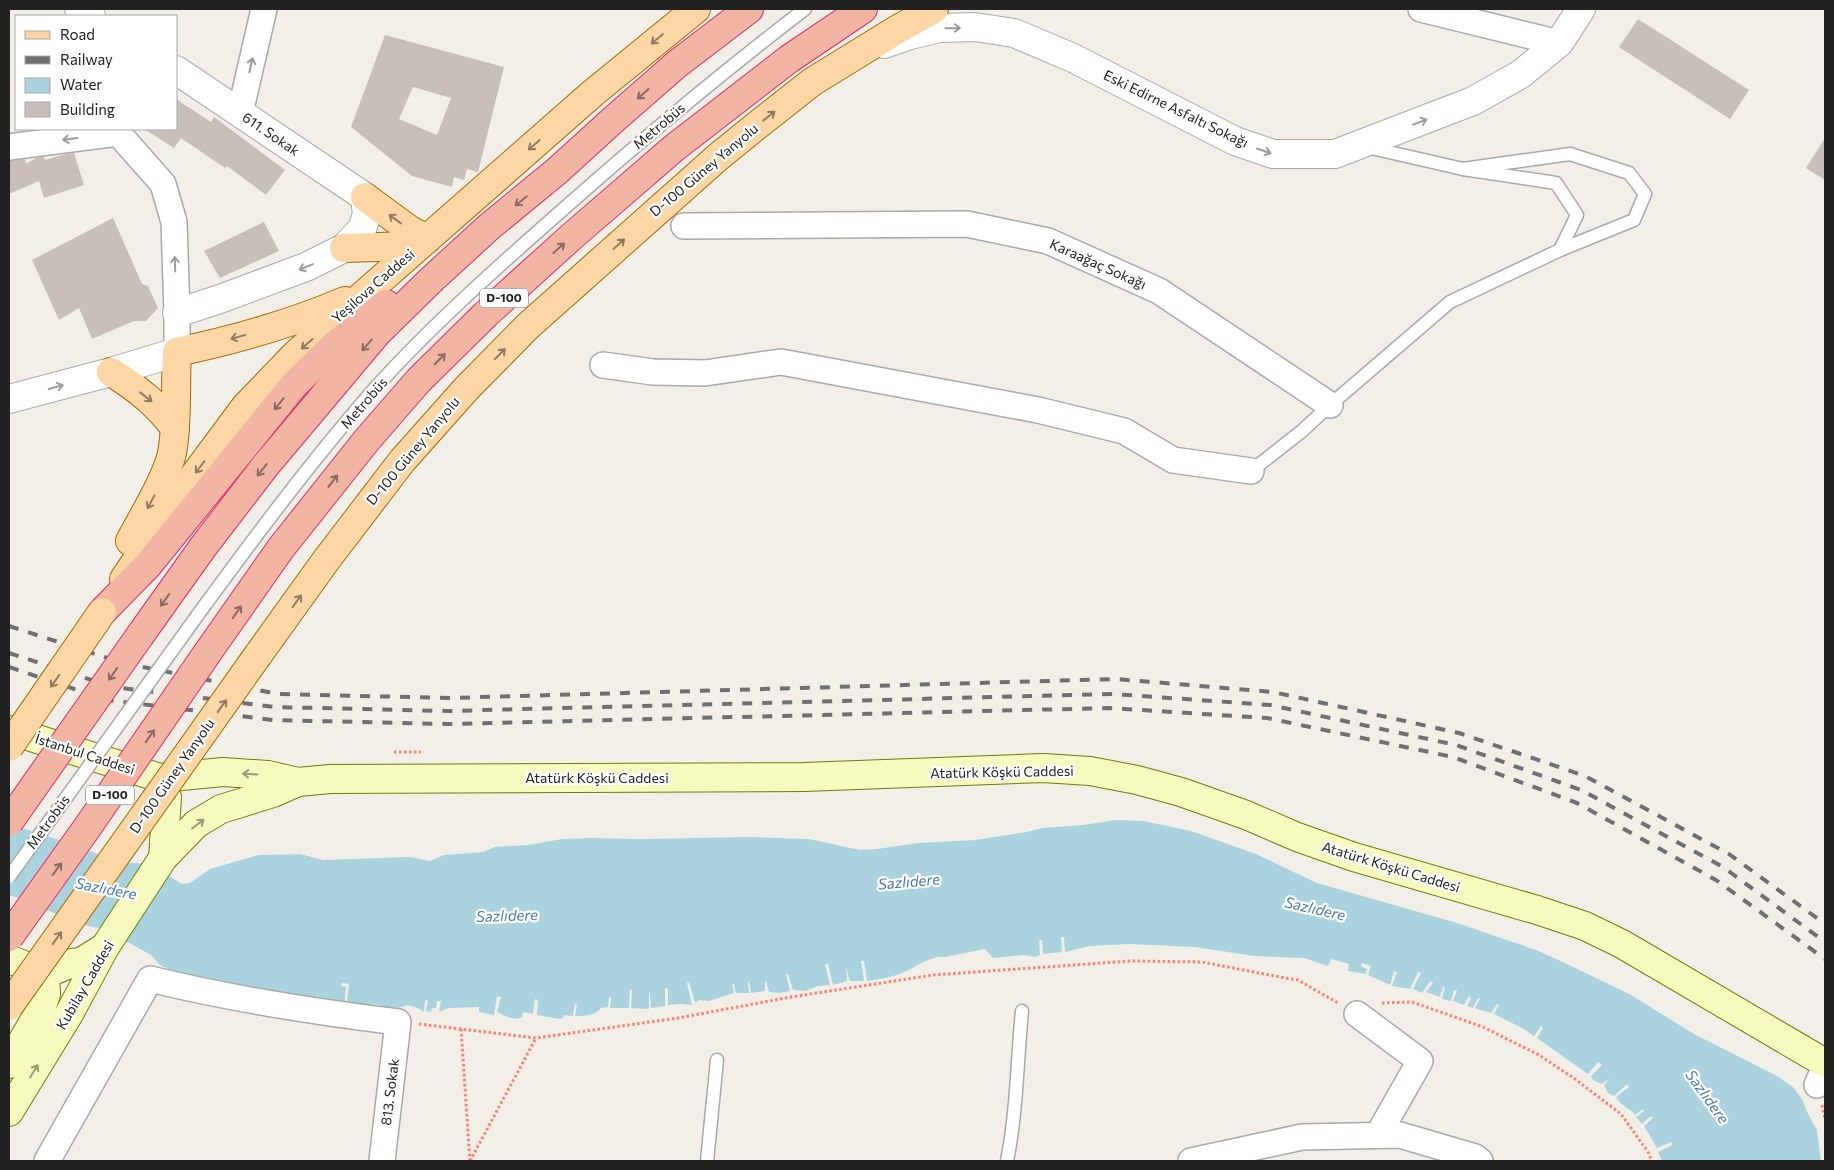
<svg xmlns="http://www.w3.org/2000/svg" width="1834" height="1170" font-family="Commissioner,sans-serif">
<style>
.water{fill:#aad3df}
.building{fill:#c7bfb8;fill-rule:evenodd}
.lines{fill:none;stroke-linecap:round;stroke-linejoin:round}
.service-casing{stroke:#a9a9a9;stroke-width:15}
.minor-casing{stroke:#a9a9a9;stroke-width:28}
.tertiary-casing{stroke:#a9a9a9;stroke-width:30}
.secondary-casing{stroke:#707d05;stroke-width:30}
.primary-casing{stroke:#a06b00;stroke-width:30}
.trunk-casing{stroke:#dc2a67;stroke-width:30}
.path{stroke:#fa8072;stroke-width:3;stroke-dasharray:2.5 2.5;stroke-linecap:butt}
.service{stroke:#fff;stroke-width:12}
.minor{stroke:#fff;stroke-width:25}
.tertiary{stroke:#fff;stroke-width:28}
.secondary{stroke:#f7fabf;stroke-width:28}
.primary{stroke:#fcd6a4;stroke-width:28}
.trunk{stroke:#f2b4a3;stroke-width:28}
.rail{stroke:#707070;stroke-width:4;stroke-dasharray:10 10;stroke-linecap:butt}
.service-bridge-casing{stroke:#a9a9a9;stroke-width:15;stroke-linecap:butt}
.primary-bridge-casing{stroke:#a06b00;stroke-width:30;stroke-linecap:butt}
.trunk-bridge-casing{stroke:#dc2a67;stroke-width:30;stroke-linecap:butt}
.service-bridge{stroke:#fff;stroke-width:12}
.primary-bridge{stroke:#fcd6a4;stroke-width:28}
.trunk-bridge{stroke:#f2b4a3;stroke-width:28}
.oneway{stroke:#9c9c9c}
.oneway2{stroke:#8f7c63}
.oneway3{stroke:#8a6b62}
.oneway4{stroke:#979978}
.labels{text-anchor:middle;stroke-width:4.5;stroke-linejoin:round;paint-order:stroke}
.shield{fill:#fff;stroke:#646464;stroke-width:1}
.shield-label{font-size:12px;font-weight:bold;fill:#222}
.street-label{font-size:14px;fill:#222;stroke:#fff}
.water-label{font-size:15px;font-style:italic;fill:#4a7aab;stroke:#fff}
</style>
<rect width="100%" height="100%" fill="#f2efe9"/>
<!-- water -->
<path class="water" d="M 1116,820 L 1143,821 L 1191,831 L 1256,854 L 1317,883 L 1457,923 L 1536,950 L 1565,963 L 1631,995 L 1694,1034 L 1777,1076 L 1793,1087 L 1802,1099 L 1808,1114 L 1817,1130 L 1821,1161 L 1662,1161 L 1658,1152 L 1672,1145 L 1671,1142 L 1657,1148 L 1644,1126 L 1653,1118 L 1651,1116 L 1642,1124 L 1636,1117 L 1644,1111 L 1643,1109 L 1635,1115 C 1629,1107 1620,1106 1616,1097 L 1629,1087 L 1627,1084 L 1614,1096 L 1608,1093 L 1604,1085 L 1610,1079 L 1601,1084 L 1593,1080 L 1591,1076 L 1602,1065 L 1598,1062 L 1588,1074 L 1585,1072 L 1537,1038 L 1543,1028 L 1541,1026 L 1534,1036 L 1524,1029 L 1494,1014 L 1499,1005 L 1497,1004 L 1491,1013 L 1475,1008 L 1480,999 L 1478,998 L 1473,1008 L 1467,1006 L 1471,998 L 1469,996 L 1464,1005 L 1453,1001 L 1457,991 L 1454,990 L 1451,1001 L 1442,999 L 1445,987 L 1443,987 L 1440,997 L 1426,992 L 1433,983 L 1430,981 L 1422,993 L 1413,989 L 1421,973 L 1418,972 L 1410,989 L 1392,986 L 1397,972 L 1394,971 L 1390,985 L 1368,975 L 1371,966 L 1362,963 L 1361,966 L 1367,969 L 1366,974 L 1348,971 L 1349,964 L 1331,959 L 1328,966 L 1304,958 L 1254,956 L 1195,947 L 1129,944 L 1090,946 L 1065,952 L 1064,937 L 1061,937 L 1062,952 L 1043,954 L 1042,940 L 1039,941 L 1040,955 L 1036,957 L 1024,955 L 993,958 L 985,949 L 945,957 C 930,955 915,968 902,973 C 890,978 879,979 867,981 L 864,961 L 861,961 L 864,981 L 850,981 L 846,967 L 847,981 L 833,985 L 828,964 L 825,964 L 830,985 L 818,986 L 805,991 L 793,990 L 788,974 L 786,974 L 790,991 L 779,993 L 769,992 L 766,981 L 765,981 L 765,991 L 751,993 L 749,981 L 748,982 L 749,993 L 736,993 L 734,984 L 732,984 L 734,993 L 709,1001 L 699,1000 L 695,1003 L 689,982 L 687,983 L 692,1005 L 681,1004 L 668,1005 L 668,989 L 665,988 L 665,1006 L 651,1008 L 650,993 L 649,993 L 649,1009 L 631,1008 L 632,990 L 630,989 L 629,1008 L 610,1008 L 611,998 L 609,997 L 608,1007 L 601,1008 C 594,1016 585,1016 575,1016 L 577,1004 L 575,1003 L 573,1016 L 564,1015 L 563,1018 L 560,1019 L 537,1015 L 538,1000 L 535,999 L 533,1014 L 523,1012 L 522,1017 C 513,1021 506,1016 497,1012 L 501,997 L 497,996 L 494,1015 L 479,1012 L 479,1007 L 449,1008 L 439,1012 L 441,1001 L 437,1001 L 436,1008 L 432,1008 L 431,1012 L 426,1011 L 428,1000 L 425,1001 L 424,1012 C 412,1004 405,1003 393,1012 L 386,1012 L 380,1005 C 368,1003 358,1008 346,1010 L 349,984 L 342,983 L 341,986 L 346,987 L 344,1009 L 318,1006 L 316,998 L 306,999 L 186,978 L 160,965 L 151,955 L 104,929 L 78,924 L 23,899 L 9,895 L 9,824 L 66,842 L 119,862 L 150,864 L 182,884 L 190,883 L 210,869 L 259,855 L 300,854 L 323,860 L 410,857 L 430,861 L 444,855 L 483,852 L 495,847 L 528,845 L 562,839 L 591,838 L 642,839 L 751,837 L 809,839 L 860,850 L 877,849 L 918,843 L 975,840 L 1027,832 L 1042,828 L 1083,825 Z"/>
<!-- building -->
<g class="building">
<polygon points="1638,19 1749,90 1730,119 1619,47"/>
<path d="M 385,35 L 504,67 L 478,172 L 467,169 L 464,180 L 454,177 L 452,187 L 412,176 L 351,127 ZM 413,87 L 451,98 L 437,135 L 399,119 Z"/>
<polygon points="176,99 211,122 214,117 285,170 266,195 227,166 225,168 181,138 174,148 144,129 176,129"/>
<polygon points="1825,138 1825,180 1806,168"/>
<polygon points="74,153 84,185 44,198 39,181 9,194 9,161 25,159 26,164 36,158 44,157 45,160 62,155"/>
<polygon points="113,218 142,284 148,286 158,308 146,321 134,321 92,339 79,308 59,320 32,260"/>
<polygon points="264,222 279,251 220,278 204,251"/>
</g>
<g class="lines">
<defs>
<g id="service">
<polyline points="1367,147 1463,169 1556,183 1577,215 1560,250"/>
<polyline points="1251,471 1302,431 1330,405 1450,302 1560,250 1634,220 1645,194 1629,173 1570,154 1463,169"/>
<path d="M 197,616 C 254,538 312,460 376,387 C 435,322 502,263 568,205 C 645,137 724,71 805,9"/>
<polyline points="707,1161 717,1060"/>
<path d="M 1007,1161 C 1017,1111 1017,1061 1022,1011"/>
</g>
<g id="minor">
<polyline points="1421,9 1559,43"/>
<polyline points="240,113 264,9"/>
<polyline points="118,129 118,133 163,184 174,222 177,313 177,352"/>
<polyline points="9,147 118,133"/>
<polyline points="684,226 967,224 1048,241 1159,291 1330,405"/>
<polyline points="603,365 653,372 705,373 781,362 1038,410 1124,431 1173,460 1251,471"/>
<polyline points="1357,1014 1420,1061 1378,1135"/>
<polyline points="1817,1085 1825,1066"/>
<path d="M 47,1161 L 150,979 C 232,999 315,1012 398,1022 L 382,1161"/>
<polyline points="1191,1161 1302,1137 1400,1135 1475,1157 1480,1161"/>
</g>
<g id="tertiary">
<polyline points="79,9 91,16"/>
<polyline points="884,44 910,35 940,28 975,27 1014,33 1073,58 1235,141 1273,154 1335,154 1473,101 1521,74 1559,43 1581,9"/>
<polyline points="176,70 365,197 367,214 362,229 344,248 306,267 220,299 177,313"/>
<polyline points="9,399 111,372 177,352"/>
</g>
<g id="secondary">
<polyline points="9,730 160,778 223,772 268,775 298,782 330,779 804,777 1043,768 1090,771 1137,780 1181,792 1246,815 1297,837 1354,857 1537,910 1585,926 1622,944 1825,1063"/>
<polyline points="160,778 167,797 163,858"/>
<polyline points="9,959 45,974 72,963 81,962 105,947"/>
<polyline points="9,1064 41,1009 46,994 45,974"/>
<polyline points="9,1112 69,1014 105,947 163,858 196,824 221,809 273,793 298,782"/>
</g>
<g id="primary">
<polyline points="365,197 410,230 427,239"/>
<polyline points="344,248 410,246 426,239"/>
<path d="M 111,372 C 138,389 156,403 175,428"/>
<path d="M 130,541 C 143,516 166,480 172,453 C 178,421 175,386 177,352 C 234,340 291,324 345,301"/>
<polyline points="124,579 196,473 245,407 296,354 593,93 696,9"/>
<polyline points="258,655 327,559 402,461 466,389 528,326 718,157 760,123 812,82 898,29 934,9"/>
</g>
<g id="trunk">
<polyline points="102,612 148,565 294,385 334,346 386,304"/>
<polyline points="141,634 203,547 266,465 377,333 431,280 490,226 557,171 613,120 677,64 749,9"/>
<polyline points="208,652 281,548 366,441 419,380 486,314 570,238 674,148 789,59 863,9"/>
</g>
</defs>
<!-- service casing -->
<use href="#service" class="service-casing"/>
<!-- minor casing -->
<use href="#minor" class="minor-casing"/>
<!-- tertiary casing -->
<use href="#tertiary" class="tertiary-casing"/>
<!-- secondary casing -->
<use href="#secondary" class="secondary-casing"/>
<!-- primary casing -->
<use href="#primary" class="primary-casing"/>
<!-- trunk casing -->
<use href="#trunk" class="trunk-casing"/>
<!-- path -->
<g class="path">
<polyline points="394,752 421,752"/>
<polyline points="1382,1003 1412,1002 1483,1027 1539,1055 1575,1079 1621,1114 1648,1152 1652,1161"/>
<polyline points="419,1024 536,1038 678,1018 791,997 933,975 1130,961 1202,962 1285,978 1298,980 1338,1003"/>
<polyline points="461,1029 470,1161"/>
<polyline points="1822,1105 1825,1119"/>
<polyline points="470,1161 536,1038"/>
</g>
<!-- service -->
<use href="#service" class="service"/>
<!-- minor -->
<use href="#minor" class="minor"/>
<!-- tertiary -->
<use href="#tertiary" class="tertiary"/>
<!-- secondary -->
<use href="#secondary" class="secondary"/>
<!-- primary -->
<use href="#primary" class="primary"/>
<!-- trunk -->
<use href="#trunk" class="trunk"/>
<!-- rail -->
<g class="rail">
<polyline points="9,626 123,663 278,694 449,698 1116,679 1273,692 1459,733 1585,776 1729,854 1825,924"/>
<polyline points="9,653 113,687 275,707 448,711 1113,694 1270,705 1456,745 1581,790 1723,867 1825,942"/>
<polyline points="9,667 107,700 273,720 448,724 1109,708 1267,718 1453,757 1577,803 1716,880 1825,959"/>
</g>
<defs>
<polyline id="service-bridge" points="9,877 197,616"/>
<g id="primary-bridge">
<polyline points="9,747 102,612"/>
<polyline points="9,1006 258,655"/>
</g>
<g id="trunk-bridge">
<polyline points="9,822 141,634"/>
<polyline points="9,937 89,825 208,652"/>
</g>
</defs>
<!-- service-bridge casing -->
<use href="#service-bridge" class="service-bridge-casing"/>
<!-- primary-bridge casing -->
<use href="#primary-bridge" class="primary-bridge-casing"/>
<!-- trunk-bridge casing -->
<use href="#trunk-bridge" class="trunk-bridge-casing"/>
<!-- service-bridge -->
<use href="#service-bridge" class="service-bridge"/>
<!-- primary-bridge -->
<use href="#primary-bridge" class="primary-bridge"/>
<!-- trunk-bridge -->
<use href="#trunk-bridge" class="trunk-bridge"/>
</g>
<!-- one-way arrows -->
<defs><path id="oneway-shaft" d="M-6 0H5M1.5-3L5.5 0L1.5 3" fill="none" stroke-width="1.6" stroke-linecap="round" stroke-linejoin="round" transform="scale(1.25)"/></defs>
<g class="oneway">
<use href="#oneway-shaft" transform="translate(953 28) rotate(-1)"/>
<use href="#oneway-shaft" transform="translate(251 65) rotate(-77)"/>
<use href="#oneway-shaft" transform="translate(1420 122) rotate(-21)"/>
<use href="#oneway-shaft" transform="translate(70 139) rotate(173)"/>
<use href="#oneway-shaft" transform="translate(1264 151) rotate(19)"/>
<use href="#oneway-shaft" transform="translate(175 264) rotate(-92)"/>
<use href="#oneway-shaft" transform="translate(306 267) rotate(157)"/>
<use href="#oneway-shaft" transform="translate(56 387) rotate(-15)"/>
</g>
<g class="oneway2">
<use href="#oneway-shaft" transform="translate(657 39) rotate(140)"/>
<use href="#oneway-shaft" transform="translate(769 116) rotate(-38)"/>
<use href="#oneway-shaft" transform="translate(534 145) rotate(139)"/>
<use href="#oneway-shaft" transform="translate(395 219) rotate(-144)"/>
<use href="#oneway-shaft" transform="translate(619 244) rotate(-42)"/>
<use href="#oneway-shaft" transform="translate(238 337) rotate(165)"/>
<use href="#oneway-shaft" transform="translate(307 344) rotate(139)"/>
<use href="#oneway-shaft" transform="translate(500 354) rotate(-45)"/>
<use href="#oneway-shaft" transform="translate(146 397) rotate(38)"/>
<use href="#oneway-shaft" transform="translate(200 467) rotate(127)"/>
<use href="#oneway-shaft" transform="translate(151 502) rotate(118)"/>
<use href="#oneway-shaft" transform="translate(297 601) rotate(-54)"/>
<use href="#oneway-shaft" transform="translate(55 681) rotate(125)"/>
<use href="#oneway-shaft" transform="translate(222 706) rotate(-55)"/>
<use href="#oneway-shaft" transform="translate(57 938) rotate(-55)"/>
</g>
<g class="oneway3">
<use href="#oneway-shaft" transform="translate(643 94) rotate(139)"/>
<use href="#oneway-shaft" transform="translate(521 201) rotate(141)"/>
<use href="#oneway-shaft" transform="translate(559 248) rotate(-42)"/>
<use href="#oneway-shaft" transform="translate(367 345) rotate(131)"/>
<use href="#oneway-shaft" transform="translate(440 359) rotate(-45)"/>
<use href="#oneway-shaft" transform="translate(279 404) rotate(129)"/>
<use href="#oneway-shaft" transform="translate(262 470) rotate(128)"/>
<use href="#oneway-shaft" transform="translate(333 481) rotate(-52)"/>
<use href="#oneway-shaft" transform="translate(165 600) rotate(125)"/>
<use href="#oneway-shaft" transform="translate(237 612) rotate(-55)"/>
<use href="#oneway-shaft" transform="translate(113 674) rotate(125)"/>
<use href="#oneway-shaft" transform="translate(150 736) rotate(-55)"/>
<use href="#oneway-shaft" transform="translate(57 869) rotate(-54)"/>
</g>
<g class="oneway4">
<use href="#oneway-shaft" transform="translate(250 774) rotate(-176)"/>
<use href="#oneway-shaft" transform="translate(198 824) rotate(-37)"/>
<use href="#oneway-shaft" transform="translate(34 1071) rotate(-59)"/>
</g>
<g class="labels">
<!-- shield labels -->
<g class="shield">
<rect x="480" y="288.5" width="48" height="19" rx="4"/>
<rect x="86" y="785.5" width="48" height="19" rx="4"/>
</g>
<g class="shield-label">
<text x="504" y="302">D-100</text>
<text x="110" y="799">D-100</text>
</g>
<!-- street labels -->
<g class="street-label">
<text transform="translate(1176 109) rotate(26)" y="5">Eski Edirne Asfaltı Sokağı</text>
<text transform="translate(659 126) rotate(-40)" y="5">Metrobüs</text>
<text transform="translate(271 134) rotate(34)" y="5">611. Sokak</text>
<text transform="translate(704 170) rotate(-40)" y="5">D-100 Güney Yanyolu</text>
<text transform="translate(1098 264) rotate(24)" y="5">Karaağaç Sokağı</text>
<text transform="translate(373 286) rotate(-41)" y="5">Yeşilova Caddesi</text>
<text transform="translate(364 403) rotate(-49)" y="5">Metrobüs</text>
<text transform="translate(413 451) rotate(-50)" y="5">D-100 Güney Yanyolu</text>
<text transform="translate(85 754) rotate(18)" y="5">İstanbul Caddesi</text>
<text transform="translate(1002 772) rotate(-1)" y="5">Atatürk Köşkü Caddesi</text>
<text transform="translate(172 776) rotate(-55)" y="5">D-100 Güney Yanyolu</text>
<text x="597" y="783">Atatürk Köşkü Caddesi</text>
<text transform="translate(48 822) rotate(-54)" y="5">Metrobüs</text>
<text transform="translate(1391 867) rotate(17)" y="5">Atatürk Köşkü Caddesi</text>
<text transform="translate(85 985) rotate(-60)" y="5">Kubilay Caddesi</text>
<text transform="translate(390 1092) rotate(-83)" y="5">813. Sokak</text>
</g>
<!-- water labels -->
<g class="water-label">
<text transform="translate(909 882) rotate(-5)" y="5">Sazlıdere</text>
<text transform="translate(106 889) rotate(11)" y="5">Sazlıdere</text>
<text transform="translate(1315 909) rotate(13)" y="5">Sazlıdere</text>
<text transform="translate(507 916) rotate(-2)" y="5">Sazlıdere</text>
<text transform="translate(1707 1097) rotate(54)" y="5">Sazlıdere</text>
</g>
</g>
<!-- border -->
<rect width="1834" height="1170" fill="none" stroke="#222222" stroke-width="20"/>
<!-- legend -->
<rect x="15" y="15" width="162" height="115" fill="#ffffff" stroke="#a7a7a7"/>
<rect x="25" y="31" width="25" height="8" fill="#fcd6a4" stroke="#a7a7a7"/>
<text x="60" y="40" font-size="15" fill="#222222">Road</text>
<rect x="25" y="56" width="25" height="8" fill="#707070" stroke="#a7a7a7"/>
<text x="60" y="65" font-size="15" fill="#222222">Railway</text>
<rect x="25" y="78" width="25" height="15" fill="#aad3df" stroke="#a7a7a7"/>
<text x="60" y="90" font-size="15" fill="#222222">Water</text>
<rect x="25" y="102" width="25" height="15" fill="#c7bfb8" stroke="#a7a7a7"/>
<text x="60" y="115" font-size="15" fill="#222222">Building</text>
</svg>
